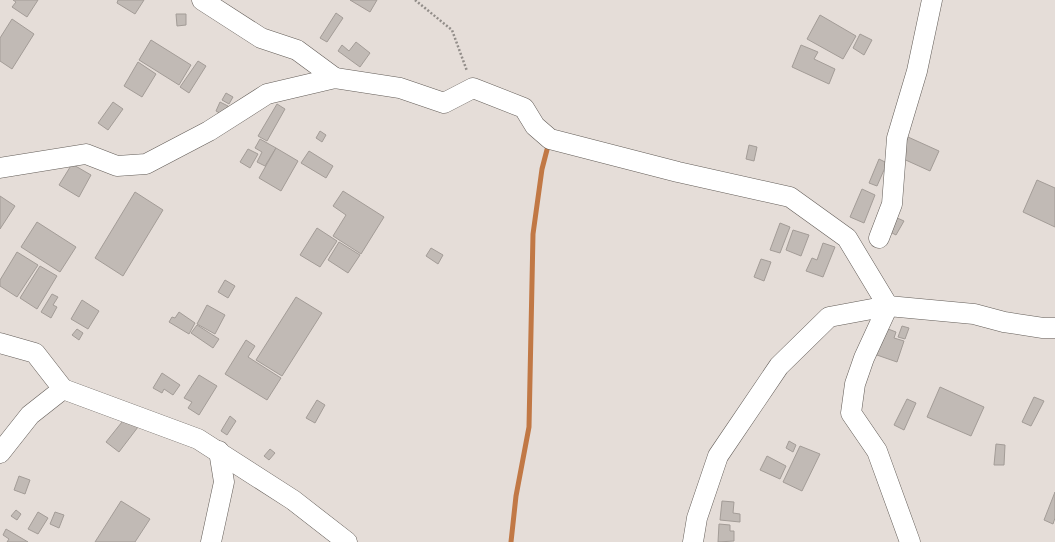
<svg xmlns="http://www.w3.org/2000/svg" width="1055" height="542" font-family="'Fira Sans',sans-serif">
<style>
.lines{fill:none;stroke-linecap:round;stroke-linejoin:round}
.stream{stroke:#c17845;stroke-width:5}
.building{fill:#c1bab5;stroke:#a39c97}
.street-casing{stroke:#635d58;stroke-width:21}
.path{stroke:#928d89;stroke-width:2.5;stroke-dasharray:2 2;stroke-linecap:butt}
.street{stroke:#fff;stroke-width:20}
</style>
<rect width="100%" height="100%" fill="#e5ddd8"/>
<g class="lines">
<!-- stream -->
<polyline class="stream" points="511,542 516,496 529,427 533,234 542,169 549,142"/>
</g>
<!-- building -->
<g class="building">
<polygon points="13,0 38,0 27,17 12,7 16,2"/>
<polygon points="118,0 144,0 135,14 117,3"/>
<polygon points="350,0 377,0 370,12"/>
<polygon points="336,13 343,18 327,42 320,38"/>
<polygon points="176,14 186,14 186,25 177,26"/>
<polygon points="820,15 856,36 843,59 807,39"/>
<polygon points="12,19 34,34 12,69 0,61 0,38"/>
<polygon points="860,34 872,40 864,55 853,48"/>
<polygon points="151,40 191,65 179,85 139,60"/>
<polygon points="356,42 370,53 360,67 338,51 342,45 349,51"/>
<polygon points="801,45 818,52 814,59 835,69 829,84 792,67"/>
<polygon points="198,61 206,66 189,93 180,87"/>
<polygon points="138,62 156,74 142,97 124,86"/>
<polygon points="226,93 233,97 229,104 222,100"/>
<polygon points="113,102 123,109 108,130 98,123"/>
<polygon points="220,102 228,106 223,115 216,111"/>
<polygon points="277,104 285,109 267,141 258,136"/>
<polygon points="320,131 326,135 322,142 316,138"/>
<polygon points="908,137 939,151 930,171 899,157"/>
<polygon points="260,139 276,148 265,166 257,162 262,152 255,148"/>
<polygon points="749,145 757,147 754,161 746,159"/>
<polygon points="276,148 298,161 281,191 259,178"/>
<polygon points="248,149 258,154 250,168 240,162"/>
<polygon points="309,151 333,166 326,178 301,163"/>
<polygon points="879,159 887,163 877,186 869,183"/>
<polygon points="72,164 91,175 79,197 59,185"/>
<polygon points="1037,180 1055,188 1055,227 1023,212"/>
<polygon points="862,189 875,195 864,223 850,217"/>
<polygon points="343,191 384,217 361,254 333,236 346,215 333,206"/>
<polygon points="135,192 163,210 123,276 95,258"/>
<polygon points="0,196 15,206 0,229"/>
<polygon points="895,217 904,221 896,235 888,231"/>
<polygon points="37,222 76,247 60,272 21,247"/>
<polygon points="780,223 790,227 780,253 770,250"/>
<polygon points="317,228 337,241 320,267 300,255"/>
<polygon points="793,230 809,235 801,256 786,250"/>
<polygon points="339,242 360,255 348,273 328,260"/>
<polygon points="823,243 835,247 823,277 806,271 812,258 817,260"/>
<polygon points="431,248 443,255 438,264 426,256"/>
<polygon points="17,252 38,265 17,297 0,286 0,280"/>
<polygon points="761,259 771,262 764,281 754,277"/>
<polygon points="40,266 57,276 37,309 20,298"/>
<polygon points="225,280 235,286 228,298 218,292"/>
<polygon points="52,294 58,297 53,305 57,307 51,318 41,312"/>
<polygon points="296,297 322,313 282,376 256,360"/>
<polygon points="82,300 99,311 88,329 71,319"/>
<polygon points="207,305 225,315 215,334 197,324"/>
<polygon points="179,312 195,323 189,334 169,322 172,317 175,318"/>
<polygon points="197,325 219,339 213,348 191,333"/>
<polygon points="902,326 909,328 905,339 898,337"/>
<polygon points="883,327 896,332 894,338 904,341 897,362 874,354"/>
<polygon points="77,329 83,333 79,340 72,335"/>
<polygon points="246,340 255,346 248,357 281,378 267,400 225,374"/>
<polygon points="162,373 180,385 173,395 164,389 162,393 153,388"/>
<polygon points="199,375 217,386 199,415 188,408 192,402 184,398"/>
<polygon points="940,387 984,407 971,436 927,417"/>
<polygon points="1034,397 1044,401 1031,426 1022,422"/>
<polygon points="907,399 916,403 904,430 894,425"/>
<polygon points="317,400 325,405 315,423 306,418"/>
<polygon points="230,416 236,421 227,435 221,431"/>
<polygon points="126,417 138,427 119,452 106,442"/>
<polygon points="789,441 796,445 793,452 786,448"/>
<polygon points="996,444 1005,445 1004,465 994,465"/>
<polygon points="800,446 820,454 802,491 783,482"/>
<polygon points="270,449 275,453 269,460 264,456"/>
<polygon points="767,456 786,466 780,479 760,470"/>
<polygon points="19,476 30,480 25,494 14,490"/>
<polygon points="1055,492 1055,518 1053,524 1044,520"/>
<polygon points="121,501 150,519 135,542 95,542"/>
<polygon points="722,501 734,502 733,513 740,514 740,522 720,520"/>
<polygon points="16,510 21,514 17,520 11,516"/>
<polygon points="38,512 48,518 38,534 28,529"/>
<polygon points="55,512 64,515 59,528 50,524"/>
<polygon points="719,524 730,525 730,531 734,531 734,541 718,542"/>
<polygon points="6,529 28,542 7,542 9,539 3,535"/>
</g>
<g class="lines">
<defs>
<g id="street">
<polyline points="202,0 261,38 297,50 335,78"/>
<polyline points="0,168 86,154 117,166 146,164 209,131 267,94 335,78 400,88 444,103 473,88 524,108 535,126 550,139 678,172 790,197 847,238 888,306"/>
<polyline points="879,238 892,204 897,138 917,71 932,0"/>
<polyline points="888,306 864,358 855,384 851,413 877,451 910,542"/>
<polyline points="0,343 35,353 63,389"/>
<polyline points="0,453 30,415 63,389 198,439 293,500 347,542"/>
<polyline points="211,542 224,482 219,451"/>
<polyline points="693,542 697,518 718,456 779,366 829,317 888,306 974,314 1004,322 1043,328 1055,328"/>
</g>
</defs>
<!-- street casing -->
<use href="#street" class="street-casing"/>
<!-- path -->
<polyline class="path" points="415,0 452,30 467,71"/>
<!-- street -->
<use href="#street" class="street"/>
</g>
</svg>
